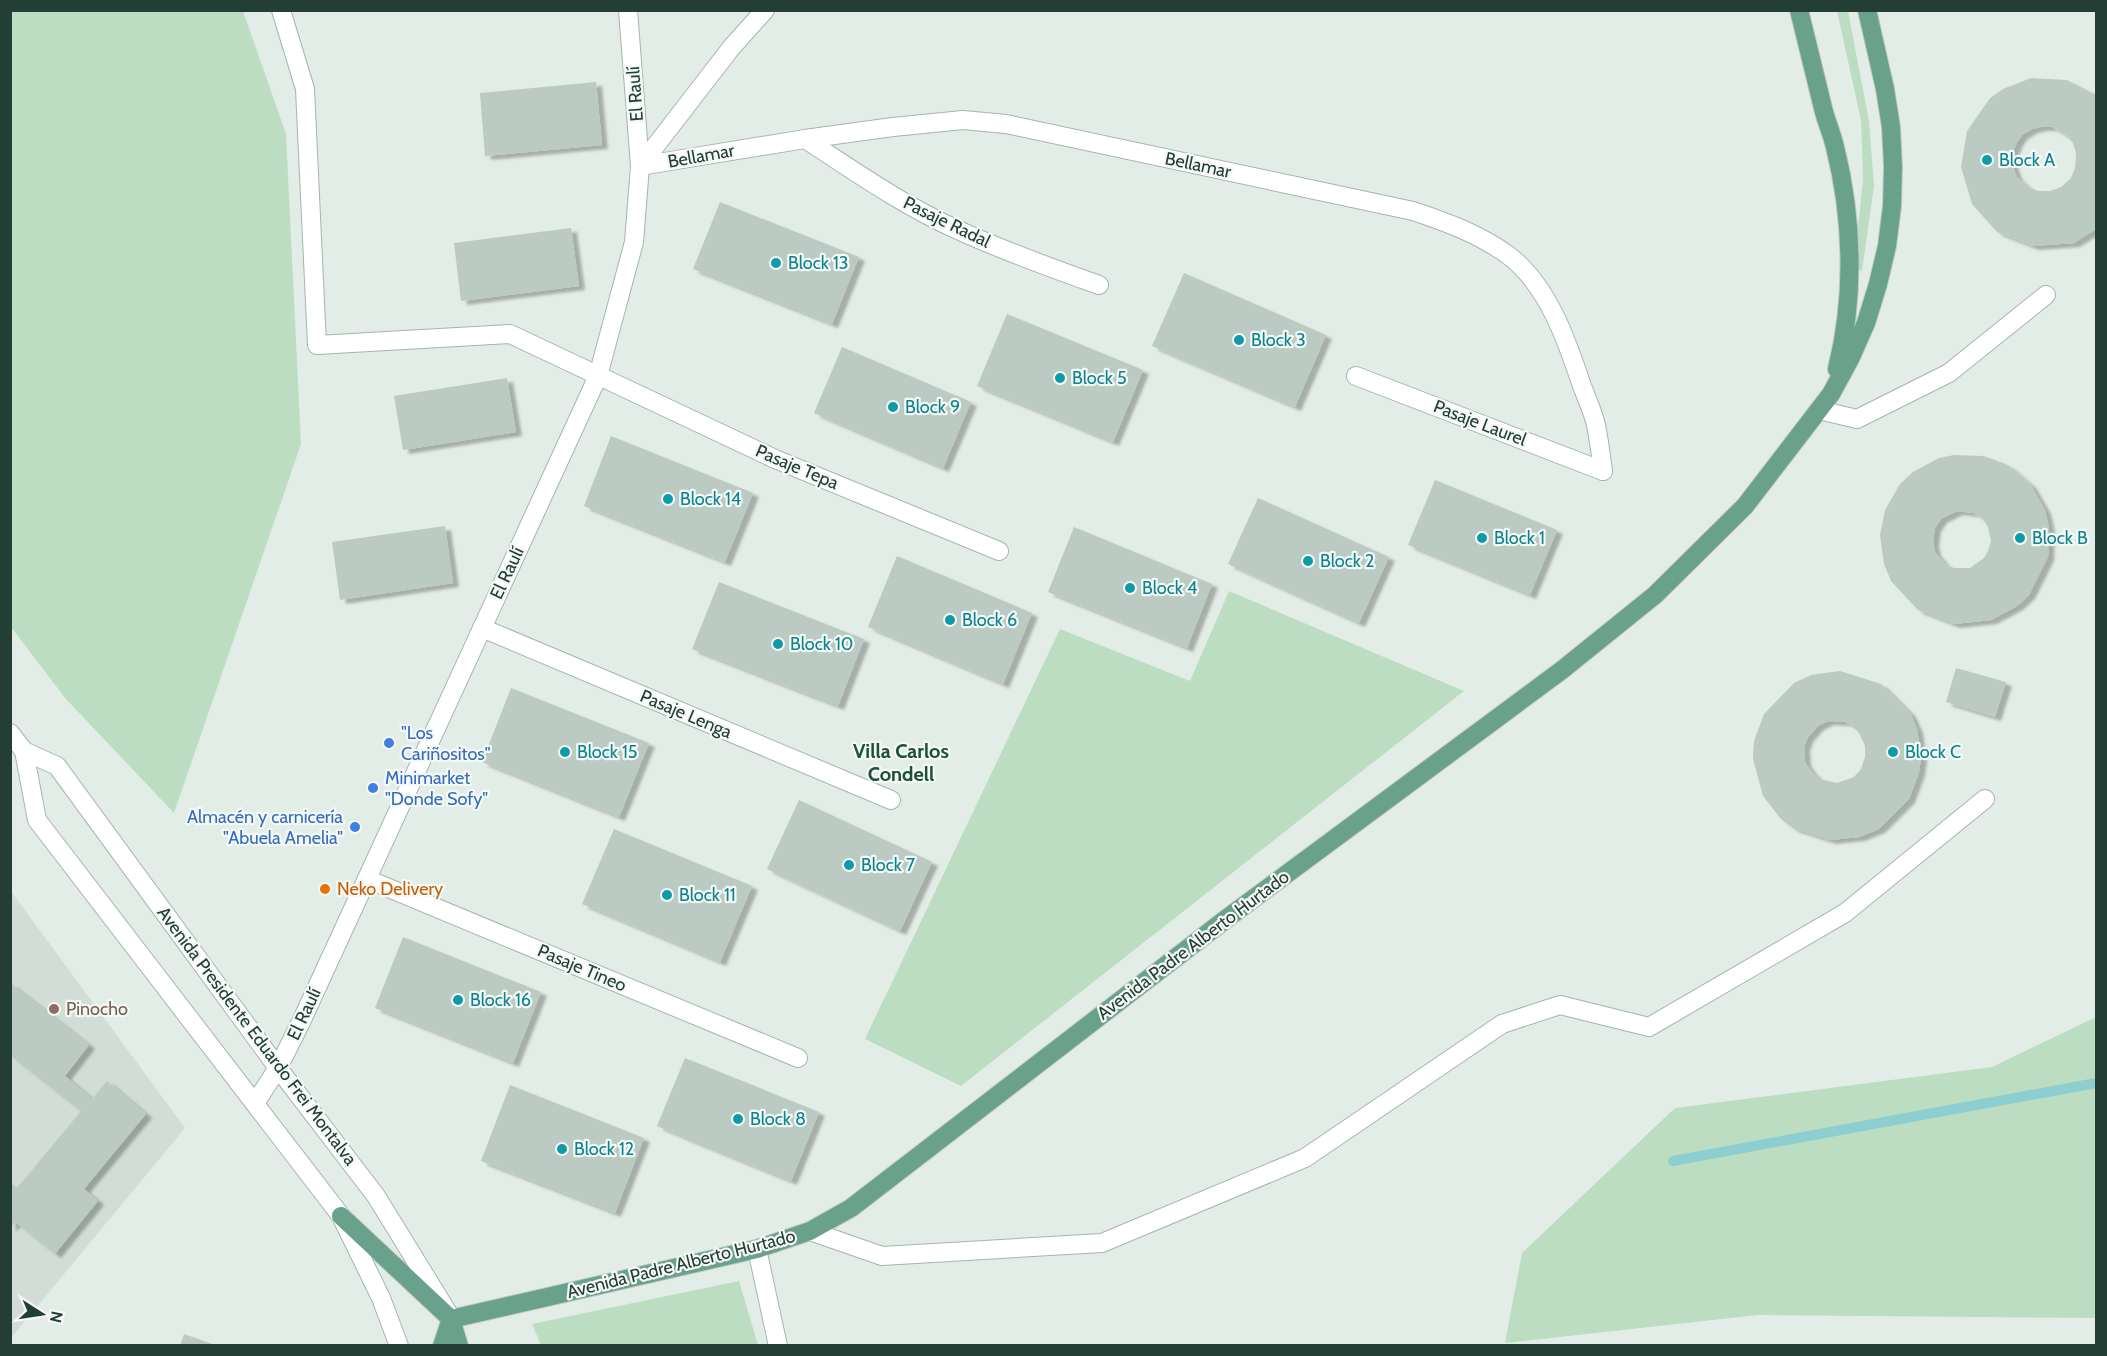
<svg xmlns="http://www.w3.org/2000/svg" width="2107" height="1356" font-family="Cabin,sans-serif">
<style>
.built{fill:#d1ddd6}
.green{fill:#bdddc2}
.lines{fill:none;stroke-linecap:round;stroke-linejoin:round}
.stream{stroke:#8dced0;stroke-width:10}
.building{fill:#bbcac3;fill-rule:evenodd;filter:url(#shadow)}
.minor-casing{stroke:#a6b5ae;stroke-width:20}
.major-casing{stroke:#c1c9c6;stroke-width:20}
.minor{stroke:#fff;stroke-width:18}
.major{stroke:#69a18c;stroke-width:18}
.culture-dot{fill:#0f9aa8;stroke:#f4f9f6;stroke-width:2}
.shop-dot{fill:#3f7fe0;stroke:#f4f9f6;stroke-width:2}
.food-dot{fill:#e8710a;stroke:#f4f9f6;stroke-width:2}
.education-dot{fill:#8d6e63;stroke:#f4f9f6;stroke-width:2}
.labels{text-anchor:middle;stroke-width:4.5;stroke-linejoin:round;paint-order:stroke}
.street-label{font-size:18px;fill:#233e34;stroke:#f4f9f6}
.culture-label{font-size:18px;fill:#0d838f;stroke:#f4f9f6;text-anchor:start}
.shop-label{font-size:18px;fill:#366cbe;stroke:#f4f9f6;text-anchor:start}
.food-label{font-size:18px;fill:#c56008;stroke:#f4f9f6;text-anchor:start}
.education-label{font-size:18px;fill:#785e54;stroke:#f4f9f6;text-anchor:start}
.neighbourhood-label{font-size:20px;font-weight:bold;fill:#1f503e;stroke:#f4f9f6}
</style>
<defs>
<filter id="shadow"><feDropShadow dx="6" dy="4" stdDeviation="1.5" flood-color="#0004"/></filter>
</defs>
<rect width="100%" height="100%" fill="#e3ede7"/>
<!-- built -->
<polygon class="built" points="10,890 185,1128 11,1338 10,1338"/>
<!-- green -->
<g class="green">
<polygon points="11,10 243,11 286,134 301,444 174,813 65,698 11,627"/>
<polygon points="1837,11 1848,11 1869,121 1874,186 1862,271 1854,267 1863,179 1861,120"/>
<polygon points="1229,591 1464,691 961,1086 865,1039 1060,629 1190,681"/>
<polygon points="2096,1017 2096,1318 1758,1315 1505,1343 1522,1253 1675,1108 1992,1067"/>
<polygon points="739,1281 758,1345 541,1345 532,1324"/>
</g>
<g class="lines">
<!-- stream -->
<polyline class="stream" points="1673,1161 2096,1083"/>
</g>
<!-- building -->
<g class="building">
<path d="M 2031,78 L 2067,80 L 2096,95 L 2096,229 L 2074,243 L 2033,246 L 1997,232 L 1972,204 L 1961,167 L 1967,131 L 1990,98 L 2003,89 ZM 2041,127 L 2052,127 L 2068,137 L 2073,143 L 2076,153 L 2075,168 L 2071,178 L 2061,187 L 2050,191 L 2038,191 L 2028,187 L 2017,177 L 2013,167 L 2013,152 L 2017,142 L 2022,135 L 2032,129 Z"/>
<polygon points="596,82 602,145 485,156 480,93"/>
<polygon points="720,202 859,257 832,324 693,269"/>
<polygon points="571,228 579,286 461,301 454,243"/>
<polygon points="1184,273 1326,335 1295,407 1152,346"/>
<polygon points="1007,314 1143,370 1113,442 977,386"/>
<polygon points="842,347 971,402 943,468 814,413"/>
<polygon points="507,378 516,432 403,450 394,396"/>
<polygon points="611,436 753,493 725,562 584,506"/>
<path d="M 1954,455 L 1984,456 L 2008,465 L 2030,484 L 2045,510 L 2049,528 L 2048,557 L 2029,595 L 2017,606 L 1991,620 L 1954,624 L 1918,610 L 1891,581 L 1884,564 L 1880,535 L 1885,510 L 1900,484 L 1913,472 L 1939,458 ZM 1957,511 L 1974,513 L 1983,519 L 1988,527 L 1991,541 L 1988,551 L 1984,558 L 1970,568 L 1953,568 L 1944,563 L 1935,552 L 1933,542 L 1935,528 L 1941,519 Z"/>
<polygon points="1435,480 1557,530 1530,595 1408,545"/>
<polygon points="1258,498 1389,557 1359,623 1228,564"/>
<polygon points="445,526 453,583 340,600 332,542"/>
<polygon points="1074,527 1212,584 1187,648 1048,592"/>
<polygon points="897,556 1032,613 1003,684 868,627"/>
<polygon points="719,582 864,639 838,706 692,649"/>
<polygon points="1956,668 2006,682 1995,717 1946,702"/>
<path d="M 1840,671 L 1881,684 L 1910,713 L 1917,729 L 1921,758 L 1919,772 L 1909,799 L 1879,829 L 1859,837 L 1830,840 L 1793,828 L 1781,819 L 1763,796 L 1753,759 L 1754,741 L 1764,714 L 1794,683 L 1811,675 ZM 1828,721 L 1845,722 L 1851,725 L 1859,733 L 1865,746 L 1865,757 L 1861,769 L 1854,777 L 1837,783 L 1819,779 L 1811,771 L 1805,762 L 1804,747 L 1808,737 L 1818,726 Z"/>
<polygon points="511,688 649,743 619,817 482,762"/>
<polygon points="799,800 932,862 900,931 767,869"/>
<polygon points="614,829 752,886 720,962 582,904"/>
<polygon points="403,937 541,992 513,1063 375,1008"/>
<polygon points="10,983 89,1045 65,1076 92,1099 107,1081 146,1114 84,1189 98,1201 55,1254 15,1222 10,1228 10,1183 17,1188 81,1111 10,1055"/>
<polygon points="685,1058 819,1112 791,1181 657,1126"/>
<polygon points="510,1085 644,1138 615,1213 481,1161"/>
<polygon points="184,1334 215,1345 215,1346 180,1346"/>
</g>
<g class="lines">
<defs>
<g id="minor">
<polyline points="281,10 305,89 317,345 510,334 775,459 999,551"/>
<path d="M 805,139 C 854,171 904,206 958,230 C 1004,251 1051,268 1099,285"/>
<path d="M 640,166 L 805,139 L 893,127 L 963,120 L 1006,124 L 1413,211 C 1446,222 1479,234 1508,255 C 1548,285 1567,341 1582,386 C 1587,399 1593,412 1596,425 C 1599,440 1601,456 1603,471"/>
<polyline points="640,166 731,48 765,10"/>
<polyline points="1356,376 1603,471"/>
<polyline points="1819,410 1857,419 1949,373 2046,295"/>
<polyline points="482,628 891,800"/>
<polyline points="10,733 24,751 37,820 341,1216 381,1298 399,1346"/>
<polyline points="24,751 57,766 278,1068 376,1196 448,1313"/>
<polyline points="367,879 798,1058"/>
<polyline points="255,1103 278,1068 301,1022 598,376 634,242 640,166 628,10"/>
<polyline points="810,1231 882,1256 1102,1243 1305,1158 1502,1024 1560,1005 1649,1027 1845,913 1985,799"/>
<polyline points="757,1249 778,1346"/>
</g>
<g id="major">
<path d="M 1799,10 C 1807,43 1815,76 1823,108 C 1826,121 1832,134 1835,147 C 1853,219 1855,297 1837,369"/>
<polyline points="341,1216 451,1319"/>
<polyline points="451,1319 757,1249 810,1231 851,1208 1226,919 1562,670 1655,595 1745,506 1831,394 1850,359 1866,323 1878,284 1887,246 1892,206 1893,167 1891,127 1885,89 1867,10"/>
<polyline points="451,1319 459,1346"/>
<polyline points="442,1346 451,1319"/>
</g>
</defs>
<!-- minor casing -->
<use href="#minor" class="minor-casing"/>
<!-- major casing -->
<use href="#major" class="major-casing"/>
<!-- minor -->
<use href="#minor" class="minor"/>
<!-- major -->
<use href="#major" class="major"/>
</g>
<!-- markers -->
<g class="culture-dot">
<circle cx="1987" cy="160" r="6"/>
<circle cx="776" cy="263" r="6"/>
<circle cx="1239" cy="340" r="6"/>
<circle cx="1060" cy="378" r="6"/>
<circle cx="893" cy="407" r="6"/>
<circle cx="668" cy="499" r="6"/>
<circle cx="1482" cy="538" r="6"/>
<circle cx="2020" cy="538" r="6"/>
<circle cx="1308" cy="561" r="6"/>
<circle cx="1130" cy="588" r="6"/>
<circle cx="950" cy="620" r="6"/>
<circle cx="778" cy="644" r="6"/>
<circle cx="565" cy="752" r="6"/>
<circle cx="1893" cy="752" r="6"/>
<circle cx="849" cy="865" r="6"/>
<circle cx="667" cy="895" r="6"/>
<circle cx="458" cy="1000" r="6"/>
<circle cx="738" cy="1119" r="6"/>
<circle cx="562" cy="1149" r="6"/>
</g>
<g class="shop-dot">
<circle cx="389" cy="743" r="6"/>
<circle cx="373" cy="788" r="6"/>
<circle cx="355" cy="827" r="6"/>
</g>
<circle class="food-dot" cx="325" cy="889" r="6"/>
<circle class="education-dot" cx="54" cy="1009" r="6"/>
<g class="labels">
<!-- street labels -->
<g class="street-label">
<text transform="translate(635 94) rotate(-94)" y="6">El Raulí</text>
<text transform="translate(701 156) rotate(-10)" y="6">Bellamar</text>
<text transform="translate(1198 165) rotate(12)" y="6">Bellamar</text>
<text transform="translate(947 222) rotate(26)" y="6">Pasaje Radal</text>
<text transform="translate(1480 423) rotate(21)" y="6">Pasaje Laurel</text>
<text transform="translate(797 467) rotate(23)" y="6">Pasaje Tepa</text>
<text transform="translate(507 573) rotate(-65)" y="6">El Raulí</text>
<text transform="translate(686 714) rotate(23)" y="6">Pasaje Lenga</text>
<text transform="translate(1193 945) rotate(-37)" y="6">Avenida Padre Alberto Hurtado</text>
<text transform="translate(582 968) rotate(23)" y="6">Pasaje Tineo</text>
<text transform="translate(304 1014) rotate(-65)" y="6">El Raulí</text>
<text transform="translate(257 1036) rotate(53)" y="6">Avenida Presidente Eduardo Frei Montalva</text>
<text transform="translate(681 1264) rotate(-14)" y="6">Avenida Padre Alberto Hurtado</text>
</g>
<!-- culture labels -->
<g class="culture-label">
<text x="1999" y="166">Block A</text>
<text x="788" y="269">Block 13</text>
<text x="1251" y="346">Block 3</text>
<text x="1072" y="384">Block 5</text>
<text x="905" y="413">Block 9</text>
<text x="680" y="505">Block 14</text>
<text x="1494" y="544">Block 1</text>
<text x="2032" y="544">Block B</text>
<text x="1320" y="567">Block 2</text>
<text x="1142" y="594">Block 4</text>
<text x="962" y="626">Block 6</text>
<text x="790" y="650">Block 10</text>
<text x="577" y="758">Block 15</text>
<text x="1905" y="758">Block C</text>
<text x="861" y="871">Block 7</text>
<text x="679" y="901">Block 11</text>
<text x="470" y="1006">Block 16</text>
<text x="750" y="1125">Block 8</text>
<text x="574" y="1155">Block 12</text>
</g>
<!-- shop labels -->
<g class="shop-label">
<text x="401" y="739">"Los<tspan x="401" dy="21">Cariñositos"</tspan></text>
<text x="385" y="784">Minimarket<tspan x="385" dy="21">"Donde Sofy"</tspan></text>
<text x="343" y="823" text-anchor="end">Almacén y carnicería<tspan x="343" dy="21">"Abuela Amelia"</tspan></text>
</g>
<!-- food labels -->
<g class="food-label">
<text x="337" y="895">Neko Delivery</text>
</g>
<!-- education labels -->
<g class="education-label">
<text x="66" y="1015">Pinocho</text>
</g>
<!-- neighbourhood labels -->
<g class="neighbourhood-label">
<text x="901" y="758">Villa Carlos<tspan x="901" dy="23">Condell</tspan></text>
</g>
</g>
<!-- border -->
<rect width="2107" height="1356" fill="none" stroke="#233e34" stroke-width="24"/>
<!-- north arrow -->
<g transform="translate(42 1314) rotate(102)" stroke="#f4f9f6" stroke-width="4.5" paint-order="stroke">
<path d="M0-4.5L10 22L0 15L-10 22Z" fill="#233e34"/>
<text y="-9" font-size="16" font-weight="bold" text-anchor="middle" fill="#233e34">N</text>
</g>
</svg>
